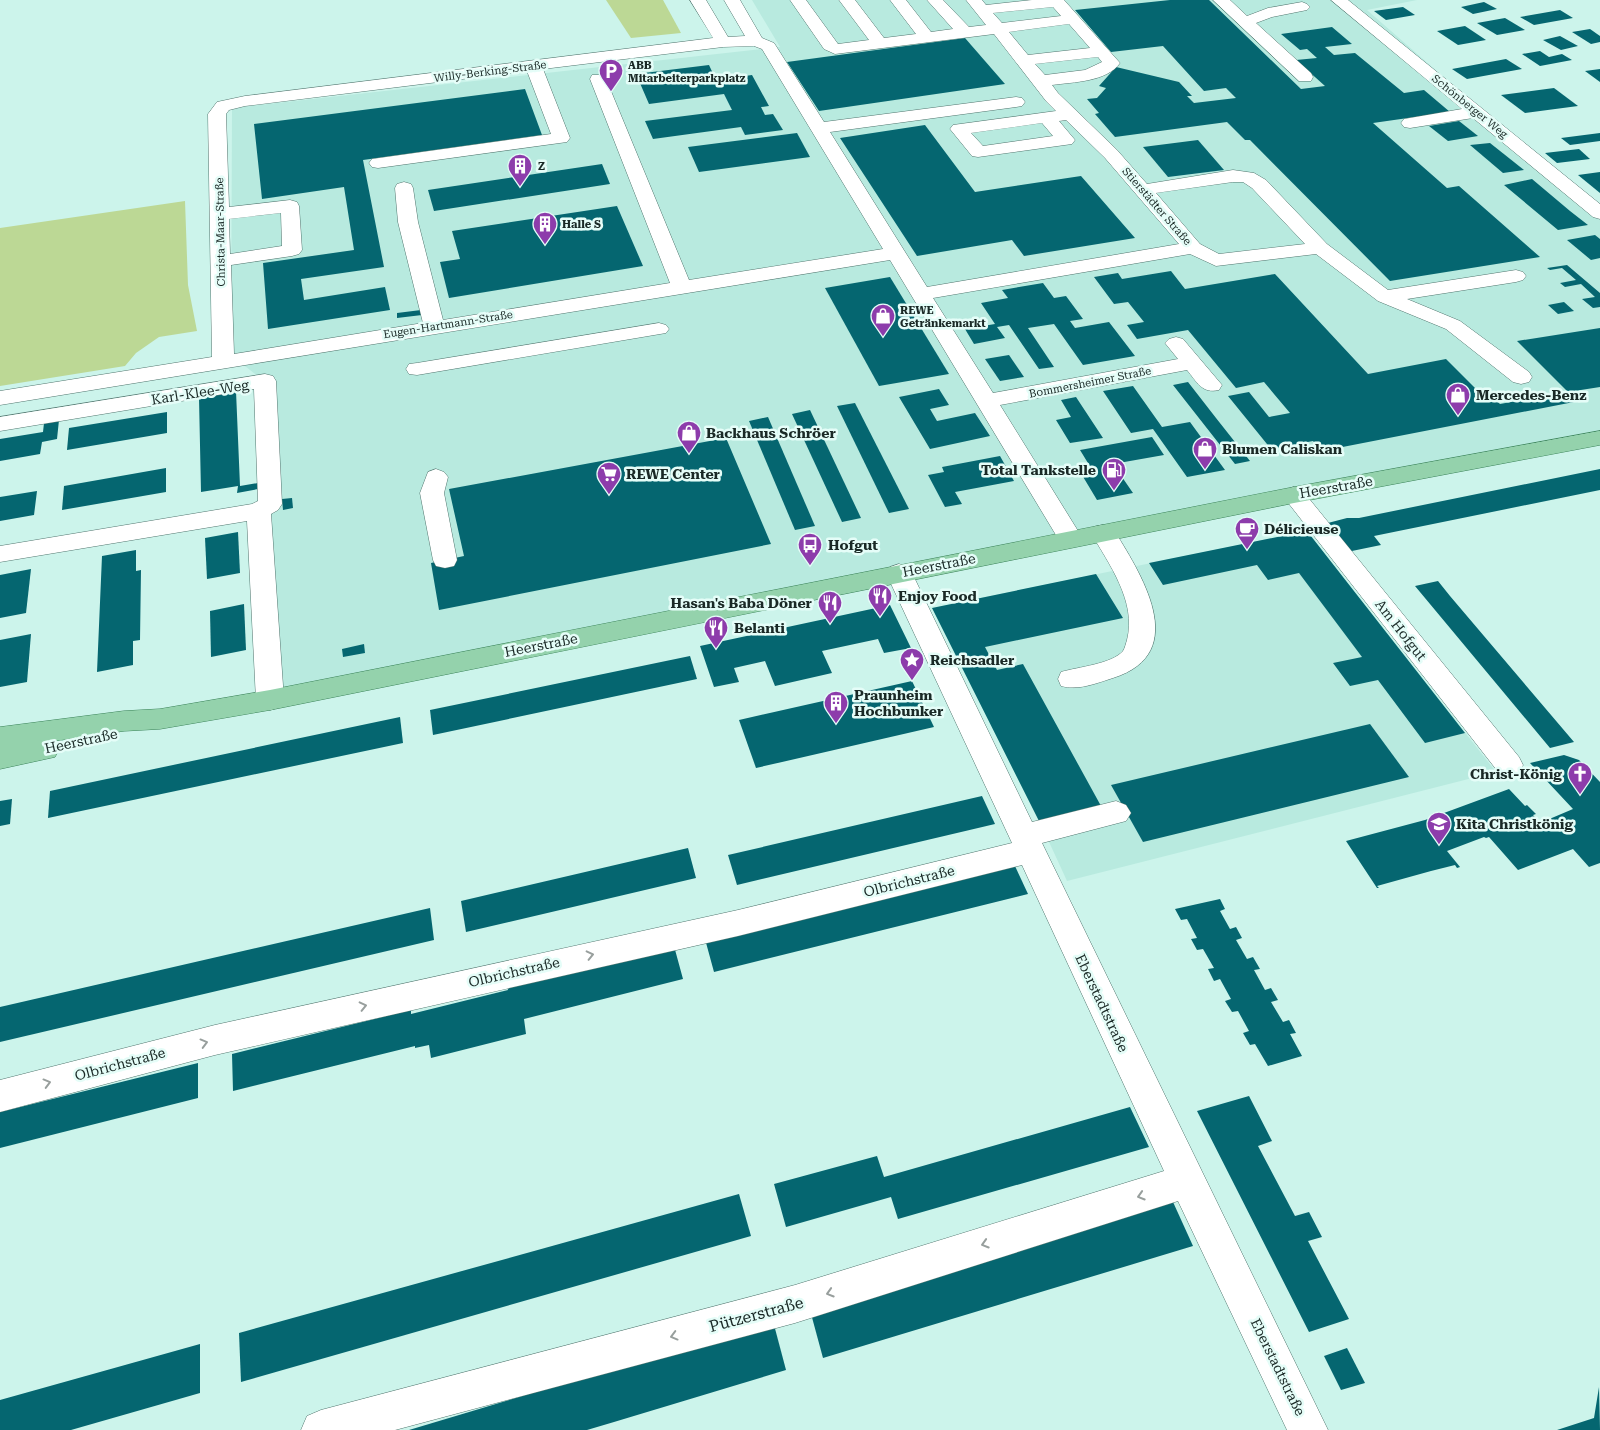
<svg xmlns="http://www.w3.org/2000/svg" width="1600" height="1430" font-family="'Roboto Serif',serif">
<style>
.built{fill:#b8eadf}
.green{fill:#bcd895}
.building{fill:#056670}
.lines{fill:none;stroke-linecap:round;stroke-linejoin:round}
.minor-casing{stroke:#52766f;stroke-width:1}
.major-casing{stroke:#3b8359;stroke-width:1}
.minor{fill:#fff;fill-rule:evenodd}
.major{fill:#94d2ac;fill-rule:evenodd}
.oneway{stroke:#989f9d}
.labels{text-anchor:middle;stroke-width:5;stroke-linejoin:round;paint-order:stroke}
.far-poi-label{font-size:11px;font-weight:bold;fill:#1a2926;stroke:#e5fdf8;text-anchor:start}
.far-street-label{font-size:11px;fill:#1a2926;stroke:#e5fdf8}
.street-label{font-size:14px;fill:#1a2926;stroke:#e5fdf8}
.poi-label{font-size:14px;font-weight:bold;fill:#1a2926;stroke:#e5fdf8;text-anchor:start}
.near-street-label{font-size:16px;fill:#1a2926;stroke:#e5fdf8}
</style>
<rect width="100%" height="100%" fill="#ccf4eb"/>
<!-- built -->
<g class="built">
<polygon points="752,0 1417,0 1367,10 1600,214 1600,440 270,704 259,377 231,355 232,108 780,47"/>
<polygon points="1307,531 1496,772 1067,881 1044,831 932,608"/>
</g>
<!-- green -->
<g class="green">
<polygon points="606,0 663,0 681,33 631,38"/>
<polygon points="185,201 188,285 197,331 159,337 136,353 125,366 0,386 0,228"/>
</g>
<!-- building -->
<g class="building">
<polygon points="1170,0 1209,0 1301,89 1325,86 1296,60 1317,58 1307,49 1300,50 1281,34 1332,27 1352,44 1325,47 1334,55 1355,53 1404,93 1424,90 1450,112 1373,123 1447,188 1459,186 1540,257 1390,281 1250,140 1245,140 1227,122 1115,137 1095,114 1099,113 1087,99 1097,98 1106,88 1099,86 1116,67 1179,82 1192,96 1187,96 1194,103 1236,98 1226,88 1204,91 1163,46 1111,52 1075,10"/>
<polygon points="1484,2 1497,9 1473,14 1461,7"/>
<polygon points="1403,7 1415,15 1386,20 1374,11"/>
<polygon points="1560,10 1573,18 1534,25 1520,17"/>
<polygon points="1505,18 1525,30 1497,35 1477,23"/>
<polygon points="1465,26 1486,40 1458,45 1437,31"/>
<polygon points="1590,29 1600,36 1600,42 1591,44 1572,32"/>
<polygon points="1560,36 1578,46 1561,50 1543,40"/>
<polygon points="965,38 1005,84 819,111 787,62"/>
<polygon points="1540,51 1549,57 1562,54 1572,60 1540,66 1522,54"/>
<polygon points="1506,59 1522,69 1467,79 1452,69"/>
<polygon points="709,65 716,80 752,75 769,106 761,107 765,115 773,114 783,130 745,135 741,127 653,139 645,121 732,110 724,94 649,104 636,74"/>
<polygon points="1600,69 1600,82 1585,71"/>
<polygon points="1554,88 1578,106 1525,113 1501,95"/>
<polygon points="525,89 542,135 363,160 384,267 301,279 304,300 385,287 390,310 268,329 263,263 354,250 344,187 262,199 254,124"/>
<polygon points="1459,121 1478,136 1448,141 1429,126"/>
<polygon points="925,125 975,192 1081,176 1135,238 1024,256 1012,240 917,256 840,138"/>
<polygon points="797,133 810,157 699,172 688,147"/>
<polygon points="1600,133 1600,141 1570,145 1561,138"/>
<polygon points="1198,140 1224,170 1168,177 1143,147"/>
<polygon points="1490,143 1524,170 1503,173 1470,145"/>
<polygon points="1579,149 1590,159 1557,163 1545,153"/>
<polygon points="602,164 610,184 434,211 428,190"/>
<polygon points="1600,172 1600,193 1578,175"/>
<polygon points="1532,179 1570,211 1588,225 1558,230 1504,185"/>
<polygon points="617,206 643,266 449,298 440,262 460,259 452,231"/>
<polygon points="1595,235 1600,239 1600,258 1591,260 1567,240"/>
<polygon points="1567,265 1600,293 1600,307 1593,308 1582,299 1595,297 1581,284 1565,287 1560,283 1576,280 1562,268 1550,270 1547,268"/>
<polygon points="1171,271 1185,289 1275,274 1368,374 1446,359 1478,391 1485,390 1500,404 1560,393 1579,401 1322,451 1313,441 1271,449 1228,396 1249,392 1269,417 1290,413 1264,382 1236,388 1188,330 1137,339 1127,325 1144,322 1128,302 1114,304 1094,277 1118,273 1122,279"/>
<polygon points="890,277 949,374 879,386 825,288"/>
<polygon points="1043,283 1054,298 1066,296 1083,319 1070,321 1075,328 1109,322 1135,356 1083,365 1054,324 1028,328 1054,367 1039,369 1009,325 997,327 1005,338 974,344 965,329 995,324 981,303 1008,298 1002,290"/>
<polygon points="1564,302 1574,311 1558,314 1548,305"/>
<polygon points="421,310 422,315 397,318 397,313"/>
<polygon points="1600,328 1600,387 1568,392 1517,341"/>
<polygon points="1009,355 1024,377 1000,381 985,359"/>
<polygon points="1188,382 1216,418 1250,461 1235,464 1173,385"/>
<polygon points="1133,386 1162,427 1190,422 1225,470 1187,477 1153,429 1131,433 1103,391"/>
<polygon points="939,389 949,405 930,409 937,421 975,413 990,436 930,449 899,397"/>
<polygon points="236,391 240,486 258,483 258,489 237,493 238,486 201,492 199,398"/>
<polygon points="1076,397 1103,438 1070,443 1056,420 1071,417 1061,400"/>
<polygon points="855,403 909,509 889,513 837,406"/>
<polygon points="810,410 861,518 842,522 792,414"/>
<polygon points="167,412 167,433 67,450 69,428"/>
<polygon points="768,417 815,526 795,530 749,421"/>
<polygon points="59,420 57,439 42,442 40,454 0,461 0,439 43,432 44,423"/>
<polygon points="1152,437 1164,455 1113,464 1133,493 1097,500 1079,470 1091,468 1080,450"/>
<polygon points="726,438 771,544 439,610 431,563 464,556 449,489"/>
<polygon points="1000,456 1014,481 955,492 962,504 945,507 928,475 944,472 942,467"/>
<polygon points="166,468 166,492 62,510 64,486"/>
<polygon points="1600,469 1600,490 1374,536 1381,545 1347,552 1324,524 1347,518 1359,518"/>
<polygon points="37,491 34,515 0,521 0,497"/>
<polygon points="292,498 293,508 283,510 282,499"/>
<polygon points="1307,531 1465,733 1425,743 1378,680 1350,686 1333,663 1362,657 1299,573 1268,580 1257,565 1163,585 1149,563"/>
<polygon points="238,532 240,573 207,579 205,538"/>
<polygon points="136,550 136,571 141,570 140,640 133,641 133,665 97,672 102,556"/>
<polygon points="31,569 26,613 0,618 0,575"/>
<polygon points="1096,574 1123,618 985,647 997,670 1023,664 1101,806 1039,821 932,608"/>
<polygon points="1438,581 1450,596 1574,742 1550,748 1415,586"/>
<polygon points="244,604 246,650 211,657 210,611"/>
<polygon points="890,605 911,648 884,653 878,639 822,651 832,673 775,686 765,661 734,668 739,682 714,687 700,646"/>
<polygon points="31,634 27,682 0,687 0,640"/>
<polygon points="364,644 365,653 343,657 342,649"/>
<polygon points="690,656 697,679 433,735 430,710"/>
<polygon points="912,681 934,727 756,768 739,720"/>
<polygon points="400,717 403,743 48,818 50,791"/>
<polygon points="1370,724 1409,777 1143,842 1111,785"/>
<polygon points="1564,755 1579,760 1600,782 1600,863 1589,867 1573,849 1518,870 1489,837 1486,838 1484,837 1447,851 1460,867 1457,868 1455,865 1431,871 1377,886 1379,888 1377,888 1346,841 1425,820 1509,789 1525,806 1527,805 1536,814 1533,815 1540,823 1573,809 1530,763"/>
<polygon points="982,796 995,824 737,885 728,855"/>
<polygon points="12,799 10,824 0,826 0,801"/>
<polygon points="688,848 696,878 466,932 461,901"/>
<polygon points="1014,864 1028,894 714,972 705,939"/>
<polygon points="1220,899 1225,909 1220,911 1230,929 1236,927 1242,938 1236,940 1247,959 1253,957 1260,969 1254,970 1265,990 1271,988 1278,1000 1271,1002 1283,1022 1289,1020 1296,1033 1290,1034 1302,1056 1268,1066 1255,1044 1250,1045 1243,1033 1249,1031 1238,1011 1232,1012 1225,1001 1231,999 1220,979 1214,981 1208,969 1214,968 1203,949 1197,950 1191,939 1197,938 1187,919 1181,920 1175,909"/>
<polygon points="430,908 434,940 0,1042 0,1007"/>
<polygon points="674,946 683,979 524,1019 526,1034 431,1058 429,1045 415,1048 415,1046 233,1091 232,1054 411,1010 411,1014 508,990 507,987"/>
<polygon points="198,1063 198,1098 0,1148 0,1112"/>
<polygon points="1249,1096 1272,1141 1258,1146 1295,1216 1309,1212 1322,1237 1308,1241 1349,1319 1309,1332 1197,1111"/>
<polygon points="1130,1107 1149,1147 898,1219 891,1197 786,1227 774,1184 877,1156 884,1177"/>
<polygon points="739,1194 751,1236 241,1382 239,1333"/>
<polygon points="1173,1202 1193,1246 823,1358 810,1310"/>
<polygon points="773,1321 786,1370 614,1422 587,1430 409,1430"/>
<polygon points="200,1344 200,1393 71,1430 0,1430 0,1400"/>
<polygon points="1347,1348 1365,1383 1341,1390 1324,1356"/>
<polygon points="1599,1387 1600,1430 1557,1430 1594,1418"/>
</g>
<g class="lines">
<defs>
<g id="minor">
<path d="M 690,0 L 706,0 L 728,37 L 745,36 L 724,0 L 740,0 L 762,38 L 774,43 L 776,46 L 824,122 L 1016,97 L 1022,98 L 1025,102 L 1022,106 L 1016,107 L 830,132 L 927,287 L 1179,244 L 1105,158 L 1066,120 L 1059,121 L 1075,140 L 1072,144 L 978,157 L 972,156 L 950,129 L 953,125 L 1056,111 L 1046,101 L 994,34 L 835,54 L 824,49 L 790,0 L 806,0 L 838,44 L 869,40 L 839,0 L 855,0 L 884,38 L 916,34 L 890,0 L 906,0 L 931,32 L 953,29 L 927,0 L 943,0 L 969,27 L 986,25 L 966,0 L 982,0 L 986,5 L 1032,0 L 1064,0 L 1120,63 C 1107,82 1073,82 1052,85 L 1058,93 L 1117,150 L 1147,184 L 1233,170 L 1254,173 L 1266,180 L 1327,244 L 1388,290 L 1516,270 L 1523,272 L 1526,276 L 1523,280 L 1516,282 L 1407,299 L 1460,321 L 1529,372 L 1532,377 L 1529,382 L 1521,384 L 1513,382 L 1446,329 L 1378,301 L 1316,254 L 1216,266 L 1190,254 L 933,298 L 993,393 L 1178,359 L 1165,343 L 1169,339 L 1176,337 L 1183,339 L 1222,385 L 1219,390 C 1202,394 1197,382 1187,370 L 1000,405 L 1083,539 L 1080,545 L 1071,547 L 1062,545 L 890,260 L 0,405 L 0,391 L 212,357 L 208,114 L 217,102 L 245,96 L 713,38 ZM 1053,7 L 1061,16 L 1002,23 L 993,13 ZM 1069,24 L 1090,48 L 1028,55 L 1009,32 ZM 754,46 L 762,49 L 883,249 L 689,280 L 606,79 L 604,75 L 592,75 L 590,79 L 670,283 L 443,320 L 418,222 L 413,188 L 411,184 L 404,182 L 397,184 L 395,188 L 398,222 L 423,323 L 234,354 L 231,265 L 292,256 L 299,254 L 302,250 L 299,206 L 297,202 L 290,200 L 229,207 L 226,114 L 229,110 L 245,106 L 527,71 L 551,134 L 372,159 L 369,163 L 372,167 L 378,168 L 567,142 L 570,138 L 543,69 L 723,47 ZM 1098,57 L 1102,62 L 1085,70 L 1045,75 L 1035,64 ZM 1042,123 L 1053,136 L 983,146 L 971,133 ZM 1233,182 L 1243,182 L 1252,188 L 1305,244 L 1219,254 L 1200,244 L 1156,193 ZM 281,213 L 282,246 L 230,254 L 229,219 Z"/>
<polygon points="1213,0 1230,0 1247,16 1268,8 1302,2 1307,4 1310,7 1307,10 1272,17 1256,23 1311,73 1313,77 1311,81 1299,81"/>
<polygon points="1331,0 1348,0 1600,204 1600,219 1593,217 1473,118 1410,128 1404,127 1401,123 1404,119 1462,109"/>
<polygon points="659,323 666,325 669,329 666,333 417,375 409,374 406,369 409,364 417,363"/>
<polygon points="265,374 273,376 276,381 282,504 278,510 271,514 284,700 280,707 270,710 260,707 256,700 247,521 0,562 0,546 252,504 258,501 254,389 0,431 0,417"/>
<polygon points="436,469 444,472 448,477 444,493 457,560 454,566 445,568 436,566 433,560 420,493 428,472"/>
<polygon points="1294,487 1302,490 1519,757 1523,765 1519,773 1509,776 1499,773 1286,500 1282,495 1286,490"/>
<path d="M 1103,525 L 1112,527 C 1140,572 1193,653 1113,678 C 1097,683 1078,691 1061,686 L 1058,679 L 1061,672 C 1078,667 1112,664 1123,651 C 1125,648 1126,643 1127,640 C 1137,602 1109,564 1091,533 L 1094,527 Z"/>
<polygon points="899,564 908,567 912,573 1032,822 1116,801 1126,805 1131,813 1126,821 1042,843 1328,1430 1287,1430 1178,1201 795,1323 395,1430 301,1430 307,1416 321,1410 795,1285 1164,1171 1022,865 738,936 215,1055 0,1112 0,1080 215,1025 738,910 1012,843 886,573 890,567"/>
</g>
<polygon id="major" points="1600,431 1600,445 1294,503 270,710 160,729 124,731 54,741 59,749 55,757 0,769 0,727 124,711 160,709 270,690 1294,487"/>
</defs>
<!-- minor casing -->
<use href="#minor" class="minor-casing"/>
<!-- major casing -->
<use href="#major" class="major-casing"/>
<!-- minor -->
<use href="#minor" class="minor"/>
<!-- major -->
<use href="#major" class="major"/>
</g>
<!-- one-way arrows -->
<defs><path id="oneway-chevron" d="M-2-3.5L2.5 0L-2 3.5" fill="none" stroke-width="1.6" stroke-linecap="round" stroke-linejoin="round" transform="scale(1.25)"/></defs>
<g class="oneway">
<use href="#oneway-chevron" transform="translate(590 955) rotate(-13)"/>
<use href="#oneway-chevron" transform="translate(363 1006) rotate(-13)"/>
<use href="#oneway-chevron" transform="translate(204 1043) rotate(-15)"/>
<use href="#oneway-chevron" transform="translate(47 1083) rotate(-15)"/>
<use href="#oneway-chevron" transform="translate(1141 1196) rotate(163)"/>
<use href="#oneway-chevron" transform="translate(985 1244) rotate(163)"/>
<use href="#oneway-chevron" transform="translate(830 1293) rotate(163)"/>
<use href="#oneway-chevron" transform="translate(674 1336) rotate(165)"/>
</g>
<!-- icons -->
<defs>
<symbol id="parking-pin" viewBox="-11 -11 22 30"><path d="M0 17L-7.5 6A9.5 9.5 0 1 1 7.5 6Z" fill="#8d3cab" stroke="#e5fdf8"/><path d="M-3.5-5.5H1a3.5 3.5 0 0 1 0 7H-1V5.5H-3.5ZM-1-3.4V-.6H.8a1.4 1.4 0 0 0 0-2.8Z" fill="#fff"/></symbol>
<symbol id="building-pin" viewBox="-11 -11 22 30"><path d="M0 17L-7.5 6A9.5 9.5 0 1 1 7.5 6Z" fill="#8d3cab" stroke="#e5fdf8"/><path d="M-4-6H4V6H1V3H-1V6H-4ZM-2.5-4.3h1.7v1.8h-1.7ZM.8-4.3h1.7v1.8H.8ZM-2.5-1h1.7V.8h-1.7ZM.8-1h1.7V.8H.8Z" fill="#fff"/></symbol>
<symbol id="shop-pin" viewBox="-11 -11 22 30"><path d="M0 17L-7.5 6A9.5 9.5 0 1 1 7.5 6Z" fill="#8d3cab" stroke="#e5fdf8"/><path d="M-5-2.5h2.3a2.7 3.5 0 0 1 5.4 0H5L5.5 6h-11ZM-1.5-2.5h3a1.5 2.3 0 0 0-3 0Z" fill="#fff"/></symbol>
<symbol id="fuel-pin" viewBox="-11 -11 22 30"><path d="M0 17L-7.5 6A9.5 9.5 0 1 1 7.5 6Z" fill="#8d3cab" stroke="#e5fdf8"/><path d="M-5.5-6h7V0h2V4h1.3V-2.5L3-4.5l.8-.8L6-3V5H2.5V1h-1V6h-7ZM-4.2-4.7v3.2H.2V-4.7Z" fill="#fff"/></symbol>
<symbol id="supermarket-pin" viewBox="-11 -11 22 30"><path d="M0 17L-7.5 6A9.5 9.5 0 1 1 7.5 6Z" fill="#8d3cab" stroke="#e5fdf8"/><path d="M-6-5.5h2.5l.6 2H6L4.5 2H-2.5L-4.4-4H-6ZM-1.5 3.2a1.3 1.3 0 1 0 .1 0ZM3 3.2a1.3 1.3 0 1 0 .1 0Z" fill="#fff"/></symbol>
<symbol id="cafe-pin" viewBox="-11 -11 22 30"><path d="M0 17L-7.5 6A9.5 9.5 0 1 1 7.5 6Z" fill="#8d3cab" stroke="#e5fdf8"/><path d="M-5.5-4.5H6V0H3Q3 3.5 0 3.5H-2.5Q-5.5 3.5-5.5 0ZM3-3.2v2h1.7v-2ZM-6 4.5H4V6H-6Z" fill="#fff"/></symbol>
<symbol id="bus-pin" viewBox="-11 -11 22 30"><path d="M0 17L-7.5 6A9.5 9.5 0 1 1 7.5 6Z" fill="#8d3cab" stroke="#e5fdf8"/><path d="M-5-6H5V4H4V6H2V4H-2V6H-4V4H-5ZM-3.5-4V0h7V-4ZM-3.5 1.2v1.5H-2V1.2ZM2 1.2v1.5H3.5V1.2Z" fill="#fff"/></symbol>
<symbol id="restaurant-pin" viewBox="-11 -11 22 30"><path d="M0 17L-7.5 6A9.5 9.5 0 1 1 7.5 6Z" fill="#8d3cab" stroke="#e5fdf8"/><path d="M-5-6h1v4h1v-4h1v4h1v-4h1v5L-1.5 .5V6h-2V.5L-5-1ZM5-6V6H3V1.5H1.5Q1.5-4 5-6Z" fill="#fff"/></symbol>
<symbol id="sight-pin" viewBox="-11 -11 22 30"><path d="M0 17L-7.5 6A9.5 9.5 0 1 1 7.5 6Z" fill="#8d3cab" stroke="#e5fdf8"/><path d="M0-6L1.8-2.2L6-1.7L2.9 1.2L3.7 5.4L0 3.3L-3.7 5.4L-2.9 1.2L-6-1.7L-1.8-2.2Z" fill="#fff"/></symbol>
<symbol id="church-pin" viewBox="-11 -11 22 30"><path d="M0 17L-7.5 6A9.5 9.5 0 1 1 7.5 6Z" fill="#8d3cab" stroke="#e5fdf8"/><path d="M-1.2-6h2.4v3.5h3.3v2.4h-3.3V6h-2.4V-.1h-3.3v-2.4h3.3Z" fill="#fff"/></symbol>
<symbol id="school-pin" viewBox="-11 -11 22 30"><path d="M0 17L-7.5 6A9.5 9.5 0 1 1 7.5 6Z" fill="#8d3cab" stroke="#e5fdf8"/><path d="M0-5L7-2L0 1L-7-2ZM-4 1L0 2.5L4 1V4Q0 6-4 4Z" fill="#fff"/></symbol>
</defs>
<g fill-rule="evenodd">
<use href="#parking-pin" x="597" y="57" width="28" height="38"/>
<use href="#building-pin" x="506" y="152" width="28" height="38"/>
<use href="#building-pin" x="531" y="210" width="28" height="38"/>
<use href="#shop-pin" x="869" y="302" width="28" height="38"/>
<use href="#shop-pin" x="1444" y="381" width="28" height="38"/>
<use href="#shop-pin" x="675" y="419" width="28" height="38"/>
<use href="#shop-pin" x="1191" y="435" width="28" height="38"/>
<use href="#fuel-pin" x="1100" y="456" width="28" height="38"/>
<use href="#supermarket-pin" x="595" y="460" width="28" height="38"/>
<use href="#cafe-pin" x="1233" y="515" width="28" height="38"/>
<use href="#bus-pin" x="796" y="531" width="28" height="38"/>
<use href="#restaurant-pin" x="866" y="582" width="28" height="38"/>
<use href="#restaurant-pin" x="816" y="589" width="28" height="38"/>
<use href="#restaurant-pin" x="702" y="614" width="28" height="38"/>
<use href="#sight-pin" x="898" y="646" width="28" height="38"/>
<use href="#building-pin" x="822" y="689" width="28" height="38"/>
<use href="#church-pin" x="1566" y="760" width="28" height="38"/>
<use href="#school-pin" x="1425" y="810" width="28" height="38"/>
</g>
<g class="labels">
<!-- far-poi labels -->
<g class="far-poi-label">
<text x="628" y="69">ABB<tspan x="628" dy="13">Mitarbeiterparkplatz</tspan></text>
<text x="538" y="170">Z</text>
<text x="562" y="228">Halle S</text>
<text x="900" y="314">REWE<tspan x="900" dy="13">Getränkemarkt</tspan></text>
</g>
<!-- far-street labels -->
<g class="far-street-label">
<text transform="translate(490 71) rotate(-7)" y="4">Willy-Berking-Straße</text>
<text transform="translate(1470 106) rotate(39)" y="4">Schönberger Weg</text>
<text transform="translate(1157 206) rotate(49)" y="4">Stierstädter Straße</text>
<text transform="translate(220 232) rotate(-91)" y="4">Christa-Maar-Straße</text>
<text transform="translate(448 324) rotate(-9)" y="4">Eugen-Hartmann-Straße</text>
<text transform="translate(1090 382) rotate(-11)" y="4">Bommersheimer Straße</text>
</g>
<!-- street labels -->
<g class="street-label">
<text transform="translate(200 392) rotate(-9)" y="5">Karl-Klee-Weg</text>
<text transform="translate(1336 487) rotate(-10)" y="5">Heerstraße</text>
<text transform="translate(939 565) rotate(-11)" y="5">Heerstraße</text>
<text transform="translate(1401 630) rotate(52)" y="5">Am Hofgut</text>
<text transform="translate(541 645) rotate(-11)" y="5">Heerstraße</text>
<text transform="translate(81 741) rotate(-12)" y="5">Heerstraße</text>
<text transform="translate(909 881) rotate(-14)" y="5">Olbrichstraße</text>
<text transform="translate(514 972) rotate(-13)" y="5">Olbrichstraße</text>
<text transform="translate(1102 1003) rotate(65)" y="5">Eberstadtstraße</text>
<text transform="translate(120 1064) rotate(-15)" y="5">Olbrichstraße</text>
<text transform="translate(1278 1367) rotate(64)" y="5">Eberstadtstraße</text>
</g>
<!-- poi labels -->
<g class="poi-label">
<text x="1476" y="400">Mercedes-Benz</text>
<text x="706" y="438">Backhaus Schröer</text>
<text x="1222" y="454">Blumen Caliskan</text>
<text x="1096" y="475" text-anchor="end">Total Tankstelle</text>
<text x="626" y="479">REWE Center</text>
<text x="1264" y="534">Délicieuse</text>
<text x="828" y="550">Hofgut</text>
<text x="898" y="601">Enjoy Food</text>
<text x="812" y="608" text-anchor="end">Hasan's Baba Döner</text>
<text x="734" y="633">Belanti</text>
<text x="930" y="665">Reichsadler</text>
<text x="854" y="700">Praunheim<tspan x="854" dy="16">Hochbunker</tspan></text>
<text x="1562" y="779" text-anchor="end">Christ-König</text>
<text x="1456" y="829">Kita Christkönig</text>
</g>
<!-- near-street labels -->
<g class="near-street-label">
<text transform="translate(756 1314) rotate(-15)" y="6">Pützerstraße</text>
</g>
</g>
</svg>
